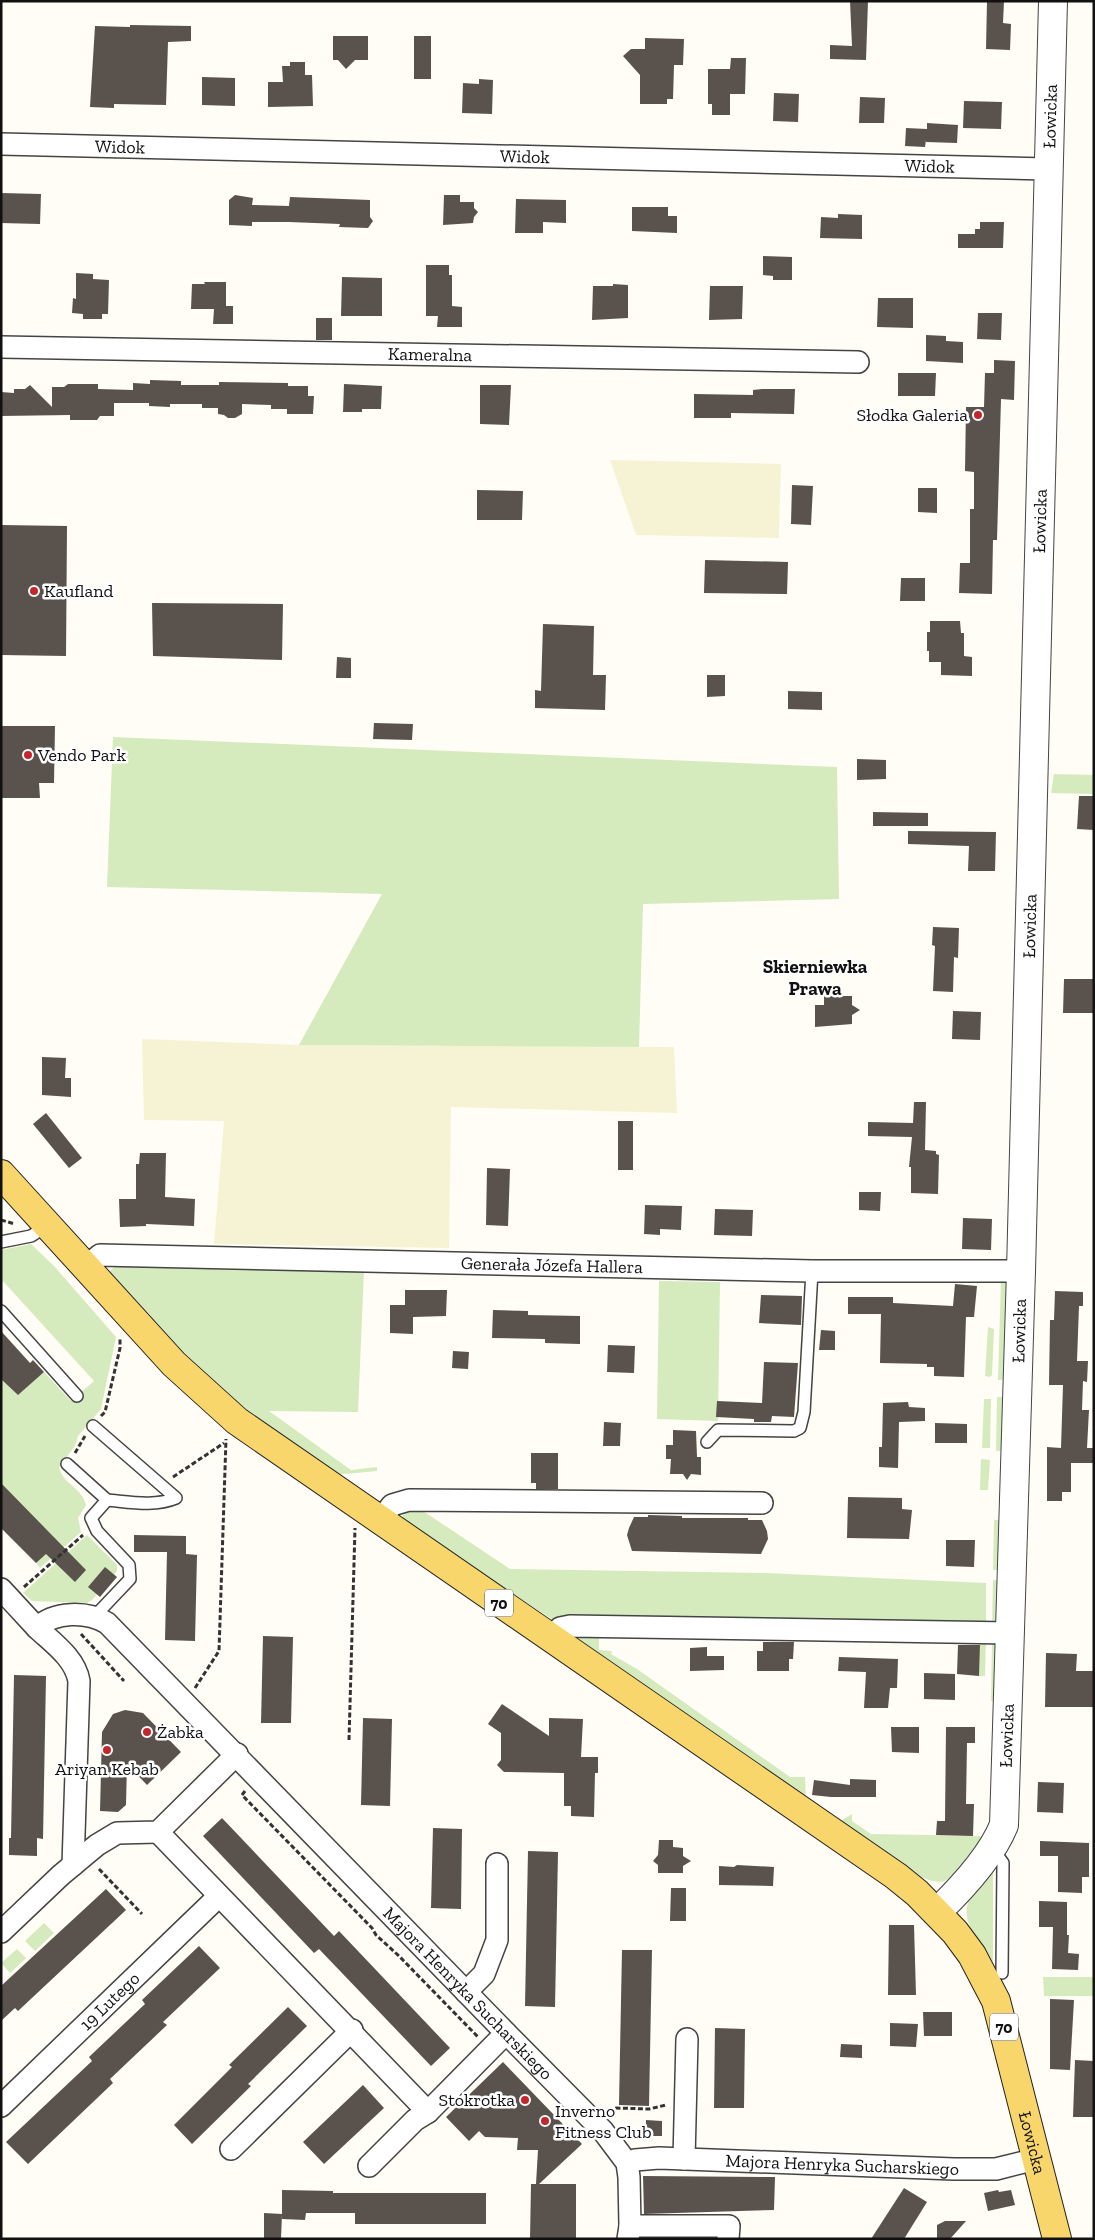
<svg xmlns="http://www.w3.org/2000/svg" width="1095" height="2240" font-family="'Zilla Slab',serif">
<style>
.farmland{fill:#f6f3d4}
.green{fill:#d5ebbd}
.building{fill:#5a524d}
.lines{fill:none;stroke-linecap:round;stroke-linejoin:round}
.service-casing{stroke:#444;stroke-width:14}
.minor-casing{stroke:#444;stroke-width:24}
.tertiary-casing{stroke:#444;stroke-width:30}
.primary-casing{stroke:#222;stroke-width:30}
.path{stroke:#333;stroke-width:3;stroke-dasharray:5 2.5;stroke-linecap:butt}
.service{stroke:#fff;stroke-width:11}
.minor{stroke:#fff;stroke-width:21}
.tertiary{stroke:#fff;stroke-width:28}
.primary{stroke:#f9d66b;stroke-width:28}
.poi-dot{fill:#c4262e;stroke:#fff;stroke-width:2}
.labels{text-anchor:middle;stroke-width:5;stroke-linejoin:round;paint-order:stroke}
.shield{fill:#fff;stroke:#585858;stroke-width:1}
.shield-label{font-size:16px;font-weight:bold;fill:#111}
.street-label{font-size:18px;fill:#111;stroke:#fff}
.poi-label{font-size:18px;fill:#111;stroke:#fff;text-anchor:start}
.neighbourhood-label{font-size:19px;font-weight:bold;fill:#111;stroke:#fff}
</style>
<rect width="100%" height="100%" fill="#fffdf5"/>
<!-- farmland -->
<g class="farmland">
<polygon points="610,460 781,464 779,538 636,535"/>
<polygon points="142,1039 299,1045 674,1047 677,1113 451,1107 449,1248 214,1244 224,1121 144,1120"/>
</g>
<!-- green -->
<g class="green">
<polygon points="113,737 837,767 839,899 643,904 639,1047 299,1045 382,894 107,887"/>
<polygon points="1054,774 1094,775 1094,794 1051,793"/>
<path d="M 31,1244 L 54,1266 L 116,1337 L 101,1409 L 78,1436 L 75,1446 L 59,1467 C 63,1485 82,1487 86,1505 L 78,1518 L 81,1532 L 40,1568 L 36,1563 L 58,1542 L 1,1485 L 1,1379 L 18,1394 L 44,1372 L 71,1401 L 94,1381 L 1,1279 L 1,1250 Z"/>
<path d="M 115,1266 L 364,1270 L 358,1412 L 269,1411 L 351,1470 L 377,1467 L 377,1471 L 334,1475 C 298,1449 260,1426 227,1396 C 185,1357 147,1315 109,1272 Z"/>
<polygon points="1001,1278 1011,1283 1008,1379 998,1380"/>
<polygon points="659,1281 720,1282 718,1421 657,1419"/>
<polygon points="988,1327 994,1329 992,1375 990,1377 985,1376"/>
<polygon points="997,1397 1005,1397 1004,1451 996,1451"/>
<polygon points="984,1399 991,1399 990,1448 982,1448"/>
<polygon points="981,1459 990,1460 988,1490 980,1490"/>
<polygon points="417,1507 510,1569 766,1573 986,1583 986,1625 554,1621 514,1594 511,1597 403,1519 403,1512"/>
<polygon points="994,1520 1002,1520 1001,1570 993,1570"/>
<polygon points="87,1535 117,1565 117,1571 92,1600 87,1603 32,1601 23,1593"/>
<polygon points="993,1580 1002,1581 1001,1622 992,1625"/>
<polygon points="566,1632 599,1634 599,1650 612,1651 611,1654 637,1669 790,1777 805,1777 806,1799"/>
<polygon points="960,1637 986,1638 985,1676 979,1676 980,1644 960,1644"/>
<polygon points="992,1641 997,1641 997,1701 991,1701"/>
<polygon points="852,1814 852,1821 871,1834 981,1836 985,1840 954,1876 942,1882 932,1881 913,1874 839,1822"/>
<path d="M 992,1869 L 993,1872 L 993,1962 C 979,1942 956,1919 972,1893 C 977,1884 986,1876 992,1869 Z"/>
<polygon points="44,1923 54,1933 35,1951 25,1941"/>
<polygon points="17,1949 26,1958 10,1973 1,1963"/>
<polygon points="1043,1977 1094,1977 1094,1996 1044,1996"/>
</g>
<!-- building -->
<g class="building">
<polygon points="850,1 868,1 866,60 830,59 830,45 852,46"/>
<polygon points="987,1 1004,1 1003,23 1011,24 1010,50 986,49"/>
<polygon points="130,25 191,26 191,41 168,42 166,105 114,104 114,108 90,107 95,26 130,27"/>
<polygon points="333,36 368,36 368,60 355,60 346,69 338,60 333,60"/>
<rect x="414" y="36" width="17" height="43"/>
<polygon points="645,38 684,39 683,65 674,65 673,99 667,99 667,104 640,104 640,75 623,56 631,49 645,49"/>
<polygon points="731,58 746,58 745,94 730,94 730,115 712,115 712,104 708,104 708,69 730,69"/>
<polygon points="290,62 305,62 305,75 312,75 313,106 268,107 268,82 283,82 282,66 290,66"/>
<polygon points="202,77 235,78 235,106 202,105"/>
<polygon points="479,79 493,80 492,114 462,113 463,83 479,84"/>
<polygon points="774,93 799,94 798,122 773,121"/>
<polygon points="860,97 885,98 884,123 859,123"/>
<polygon points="964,101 1002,102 1001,129 963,128"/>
<polygon points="927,123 958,125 957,143 926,142 926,140 925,147 905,146 906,128 927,129"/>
<polygon points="1,193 41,194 40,224 1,223"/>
<polygon points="235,195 253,198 252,205 289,206 290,197 370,200 370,217 373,221 368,228 339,227 340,224 289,222 252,222 252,226 229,225 229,200"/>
<polygon points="444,195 460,195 460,202 474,202 474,208 478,212 474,217 473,223 443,225"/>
<polygon points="516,199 566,200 566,223 543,222 543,233 515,233"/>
<polygon points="632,207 668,207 668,216 677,216 677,233 632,231"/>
<polygon points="838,214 862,215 862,239 820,238 821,217 838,218"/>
<polygon points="980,222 1004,222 1003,248 958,248 958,234 975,234 975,229 980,229"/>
<polygon points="763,256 792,257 792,280 773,280 773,276 763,275"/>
<polygon points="426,265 449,265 449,275 452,275 452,306 462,307 462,327 437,327 438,316 426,316"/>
<polygon points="76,273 93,274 93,279 109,280 108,314 102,314 102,319 83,319 83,314 72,313 73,298 76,299"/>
<polygon points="342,277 382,278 382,316 341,316"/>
<polygon points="204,282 226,282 226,306 233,306 233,324 213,324 214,309 191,309 192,284 205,284"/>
<polygon points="613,284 628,285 628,318 592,320 593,286 613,286"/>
<polygon points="710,286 743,286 742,319 709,320"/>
<polygon points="878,298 913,298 913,328 877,327"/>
<polygon points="978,313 1002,313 1001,340 977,339"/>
<rect x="316" y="318" width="16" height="22"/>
<polygon points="926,335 946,336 946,341 963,342 963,363 926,361"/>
<polygon points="994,360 1015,361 1014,400 1001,399 997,540 993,540 992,594 959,593 960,563 970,563 970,509 974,509 974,472 965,471 966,407 984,407 985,373 994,373"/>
<polygon points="898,373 936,373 935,396 898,396"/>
<polygon points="150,380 181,381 181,385 219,385 219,382 288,383 288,386 308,386 308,396 314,396 313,414 287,414 287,409 271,409 271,405 242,404 242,414 235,418 228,418 224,415 218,414 218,408 202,408 202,404 170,404 170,407 149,406 149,403 114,403 114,416 100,416 97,420 70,420 70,415 1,416 1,392 14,393 14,389 25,389 30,385 52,407 52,387 64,387 68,384 98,384 98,389 133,390 133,383 150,384"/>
<polygon points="344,384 382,386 381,409 362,409 362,412 343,412"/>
<polygon points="480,385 511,385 509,425 480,424"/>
<polygon points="762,389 795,389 794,414 731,413 731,418 694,418 694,394 753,395 753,390"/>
<polygon points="792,485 813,486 811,525 791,524"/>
<polygon points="918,488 937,488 937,513 918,512"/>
<polygon points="477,490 523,491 522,520 477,520"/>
<polygon points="1,525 67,526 66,656 1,655"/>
<polygon points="705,560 788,562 787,594 704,593"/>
<polygon points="901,578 925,578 925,601 900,601"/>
<polygon points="152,603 283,604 282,660 153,656"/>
<polygon points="930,621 960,621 961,633 964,633 964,656 972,657 972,676 941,675 941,662 929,662 929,651 927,651 927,632 930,632"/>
<polygon points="543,624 594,626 593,675 606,675 605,710 535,708 535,690 541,691"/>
<polygon points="337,657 351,658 351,678 336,678"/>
<polygon points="707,675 725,675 725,696 707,697"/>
<polygon points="788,691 822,692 822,710 788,709"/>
<polygon points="374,723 413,724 412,740 373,739"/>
<polygon points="1,726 55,726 54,783 39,783 40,798 1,798"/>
<polygon points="857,759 886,760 886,779 857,780"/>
<polygon points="1079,796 1094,796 1094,830 1077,829"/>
<polygon points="873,812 928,813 928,826 873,826"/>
<polygon points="908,831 996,832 995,871 968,871 969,846 908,844"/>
<polygon points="933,927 959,928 958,958 954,957 953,992 933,991 935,946 932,945"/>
<polygon points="1064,979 1093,979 1094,1013 1063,1013"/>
<polygon points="824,996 852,996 852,1005 860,1010 852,1015 852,1024 815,1027 815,1005 824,1005"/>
<polygon points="953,1011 981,1012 980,1040 952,1039"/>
<polygon points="42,1057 66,1058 65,1078 71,1078 71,1097 42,1095"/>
<polygon points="914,1102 926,1102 925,1150 936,1151 936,1154 939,1155 938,1194 911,1193 911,1167 909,1167 912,1137 868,1136 868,1122 913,1123"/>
<polygon points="46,1113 82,1158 69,1168 33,1124"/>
<rect x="618" y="1121" width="15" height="49"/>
<polygon points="140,1153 166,1153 165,1197 195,1199 194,1226 146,1224 146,1226 120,1227 119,1199 136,1199 136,1164 139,1164"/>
<polygon points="487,1168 510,1169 508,1226 486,1225"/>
<polygon points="859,1192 881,1192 880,1211 859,1210"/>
<polygon points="645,1205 682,1206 681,1230 660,1229 660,1235 644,1234"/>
<polygon points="715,1209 753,1210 752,1236 714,1235"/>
<polygon points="963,1218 992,1219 991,1250 962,1249"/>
<polygon points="955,1284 977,1286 974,1317 966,1317 964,1377 934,1376 934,1367 927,1367 927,1364 880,1363 881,1314 848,1314 848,1297 893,1297 893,1303 953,1306"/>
<polygon points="405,1290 447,1290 446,1316 413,1317 413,1334 390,1333 390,1305 405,1305"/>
<polygon points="1055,1291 1083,1292 1083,1306 1079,1306 1077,1361 1088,1361 1087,1382 1083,1381 1082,1410 1089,1410 1087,1448 1094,1448 1094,1463 1071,1463 1071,1492 1062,1492 1062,1501 1047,1501 1047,1447 1061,1448 1063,1385 1049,1385 1050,1320 1054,1320"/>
<polygon points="761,1295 802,1296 801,1325 759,1323"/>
<polygon points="493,1310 528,1311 528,1315 580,1316 580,1344 545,1343 545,1339 492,1338"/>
<polygon points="821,1330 835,1331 835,1350 819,1350"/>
<polygon points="1,1331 30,1363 33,1360 44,1372 18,1395 1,1379"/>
<polygon points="608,1345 635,1346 634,1373 607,1372"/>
<polygon points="453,1351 469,1352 468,1369 452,1368"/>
<polygon points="764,1362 798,1363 794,1417 772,1416 771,1422 754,1422 754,1419 716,1417 717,1401 762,1403"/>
<polygon points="908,1402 909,1407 925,1408 925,1421 899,1422 898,1468 879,1467 879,1447 882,1447 883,1403"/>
<polygon points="604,1422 621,1423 620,1446 603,1446"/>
<polygon points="935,1423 967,1424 967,1443 935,1443"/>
<polygon points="673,1430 696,1431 697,1457 701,1457 701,1475 691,1474 687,1480 683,1474 670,1474 671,1459 666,1459 666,1445 673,1445"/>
<polygon points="531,1453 558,1453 558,1489 536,1489 536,1483 531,1483"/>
<polygon points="1,1483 86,1570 75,1582 46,1554 36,1563 1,1528"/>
<polygon points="848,1497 902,1498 902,1509 912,1510 909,1539 847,1538"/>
<polygon points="648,1515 682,1516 682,1518 748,1518 748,1520 762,1520 767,1531 768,1539 761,1554 632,1551 627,1535 629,1528 634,1517 648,1517"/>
<polygon points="134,1535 186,1536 186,1554 197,1555 195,1641 165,1640 167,1552 134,1552"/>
<polygon points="946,1540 975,1540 974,1567 946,1566"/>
<polygon points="105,1567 117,1577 100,1597 88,1587"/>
<polygon points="263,1636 293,1637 291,1723 261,1723"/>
<polygon points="763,1642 794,1642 793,1659 789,1659 789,1671 757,1671 757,1651 763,1651"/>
<polygon points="958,1645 980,1645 979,1676 957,1674"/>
<polygon points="707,1647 707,1656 724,1656 724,1670 690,1671 690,1648"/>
<polygon points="1046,1653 1077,1654 1076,1671 1094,1671 1094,1707 1045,1707"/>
<polygon points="839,1657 898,1659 897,1688 890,1688 888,1708 864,1708 866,1672 838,1671"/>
<polygon points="924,1673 955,1674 955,1700 924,1699"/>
<polygon points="14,1675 46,1676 43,1839 37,1838 37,1856 9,1855 9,1838 11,1838"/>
<polygon points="502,1704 549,1736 549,1718 583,1719 581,1757 598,1757 598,1773 595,1773 594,1817 571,1816 571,1806 564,1806 564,1773 504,1772 497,1765 501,1760 501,1733 488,1724"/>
<polygon points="125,1710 143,1713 181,1752 147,1785 127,1764 126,1805 118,1812 100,1811 102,1732 113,1714"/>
<polygon points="363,1718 392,1719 390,1806 361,1805"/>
<polygon points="891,1727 919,1727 919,1753 892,1752"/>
<polygon points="946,1727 975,1727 975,1743 967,1743 966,1804 974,1804 973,1836 936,1835 937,1821 945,1821"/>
<polygon points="850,1779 876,1780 876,1797 831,1797 812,1795 814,1780 850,1785"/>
<polygon points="1038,1782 1064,1783 1063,1813 1037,1812"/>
<polygon points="222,1818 334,1936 339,1931 450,2048 431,2066 319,1949 314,1953 203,1836"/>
<polygon points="433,1828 462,1829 461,1909 431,1908"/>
<polygon points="659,1840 673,1840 673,1847 683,1848 683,1856 691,1861 683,1866 683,1873 658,1873 658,1865 653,1861 658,1855"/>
<polygon points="1040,1841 1089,1843 1089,1877 1082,1877 1082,1893 1058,1892 1058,1856 1040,1856"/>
<polygon points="528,1851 558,1852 555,2007 525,2006"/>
<polygon points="737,1865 774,1867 773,1886 719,1885 719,1866 734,1867"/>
<polygon points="671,1888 686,1888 686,1921 670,1921"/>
<polygon points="106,1889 126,1910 18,2011 15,2008 1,2021 1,1986"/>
<polygon points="1039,1901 1067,1902 1067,1935 1069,1935 1068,1953 1079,1954 1078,1970 1052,1969 1053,1927 1039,1927"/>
<polygon points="889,1925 914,1925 916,1995 888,1995"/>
<polygon points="199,1946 220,1968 163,2022 167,2025 110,2079 113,2083 28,2164 6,2142 92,2061 89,2057 145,2004 142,2000"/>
<polygon points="622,1950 652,1950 649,2106 619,2105"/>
<polygon points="1050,1999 1074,2000 1070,2070 1050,2069"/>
<polygon points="288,2007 307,2026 248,2084 251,2086 192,2144 174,2125 232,2067 229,2065"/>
<polygon points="923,2012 952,2012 952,2036 924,2036"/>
<polygon points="890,2023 918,2024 916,2047 890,2046"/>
<polygon points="715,2028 745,2029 744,2108 714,2108"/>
<polygon points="841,2044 862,2045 862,2058 840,2057"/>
<polygon points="1075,2060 1094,2061 1094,2117 1073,2117"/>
<polygon points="503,2062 582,2144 539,2184 576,2184 576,2239 530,2239 531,2184 536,2184 538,2150 517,2150 518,2138 485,2137 479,2131 469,2141 446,2117"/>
<polygon points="363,2085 384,2108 324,2164 303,2142"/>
<polygon points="646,2120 662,2121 662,2136 646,2136"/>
<polygon points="643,2176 775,2177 774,2210 644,2214"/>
<polygon points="904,2188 927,2202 904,2239 871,2239"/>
<polygon points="282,2190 333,2191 333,2193 486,2193 486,2224 355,2224 355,2213 306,2213 305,2220 282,2219"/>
<polygon points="998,2190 999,2192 1011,2190 1015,2205 988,2211 984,2193"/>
<polygon points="264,2213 282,2214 281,2239 264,2239"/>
<polygon points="945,2221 966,2221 950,2239 937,2239 937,2225"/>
</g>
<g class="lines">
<defs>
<g id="service">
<polyline points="1,1242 31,1236 47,1226"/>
<polyline points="1,1311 77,1396"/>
<path d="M 93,1426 L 176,1498 C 155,1507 130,1502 107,1500"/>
<polyline points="707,1442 718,1430 794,1431 800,1428 804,1412 812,1271"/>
<polyline points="67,1464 107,1500 91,1518 97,1531 129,1565 130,1579 94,1617"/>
<polyline points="992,1848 1003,1863 1002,1973"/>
</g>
<g id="minor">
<path id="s1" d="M 1,144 L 1047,169"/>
<path id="s2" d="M 1,347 L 858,362"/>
<path id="s3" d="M 87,1266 L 100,1255 L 812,1271 L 1021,1271"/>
<polyline points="380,1521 392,1505 409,1500 762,1503"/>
<path id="s4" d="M 1,1589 L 37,1628 C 54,1611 87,1611 107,1623 L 506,2033 L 603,2131 L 627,2163 L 629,2177 L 630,2226 L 628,2239"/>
<path d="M 37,1628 C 53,1643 75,1658 79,1681 L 73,1865"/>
<polyline points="552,1639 560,1628 570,1626 1010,1633"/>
<polyline points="158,1832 428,2112"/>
<polyline points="1,1932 61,1875 97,1845 117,1833 158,1832 237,1754"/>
<polyline points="466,1992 484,1974 497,1940 497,1864"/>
<path id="s5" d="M 1,2106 L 219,1896"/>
<polyline points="231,2149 352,2030"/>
<polyline points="684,2159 687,2039"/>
<path id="s6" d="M 627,2163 L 635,2160 L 659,2158 L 954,2169 L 996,2169 L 1036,2159"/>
<polyline points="369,2166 415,2120 428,2112 506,2033"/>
<polyline points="630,2226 729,2226 728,2239"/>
</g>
<g id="tertiary">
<path id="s7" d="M 937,1912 C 962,1888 991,1857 1004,1825 L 1021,1271 L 1053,1"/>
</g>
<g id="primary">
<path id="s8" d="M 1,1174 L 174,1364 L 237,1421 L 896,1876 L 917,1893 L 955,1932 L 972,1955 L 996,2001 L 1057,2239"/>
</g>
</defs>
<!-- service casing -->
<use href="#service" class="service-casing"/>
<!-- minor casing -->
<use href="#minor" class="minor-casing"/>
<!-- tertiary casing -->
<use href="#tertiary" class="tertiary-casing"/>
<!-- primary casing -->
<use href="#primary" class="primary-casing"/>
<!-- path -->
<g class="path">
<polyline points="1,1220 15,1224"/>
<polyline points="101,1416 105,1412 120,1348 120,1338"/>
<polyline points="75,1453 85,1436"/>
<polyline points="173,1477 224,1443"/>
<polyline points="24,1587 83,1535"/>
<polyline points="81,1634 124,1681"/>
<polyline points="195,1688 219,1651 226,1439"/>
<polyline points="349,1740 355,1528"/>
<polyline points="245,1791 242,1795 372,1928 376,1935 399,1956 478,2037"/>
<polyline points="99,1869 142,1914"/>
<polyline points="609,2112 616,2108 649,2109 666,2105"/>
</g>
<!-- service -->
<use href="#service" class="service"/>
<!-- minor -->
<use href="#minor" class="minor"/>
<!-- tertiary -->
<use href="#tertiary" class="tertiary"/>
<!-- primary -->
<use href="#primary" class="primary"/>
</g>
<!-- markers -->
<g class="poi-dot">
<circle cx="978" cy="415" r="5"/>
<circle cx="34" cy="591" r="5"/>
<circle cx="28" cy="755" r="5"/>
<circle cx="147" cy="1732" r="5"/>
<circle cx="107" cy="1750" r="5"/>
<circle cx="525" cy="2100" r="5"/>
<circle cx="545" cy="2121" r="5"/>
</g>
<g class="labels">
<!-- shield labels -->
<g class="shield">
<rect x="485" y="1589.5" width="28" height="27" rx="4"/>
<rect x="990" y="2013.5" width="28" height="27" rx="4"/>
</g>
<g class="shield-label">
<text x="499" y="1609">70</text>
<text x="1004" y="2033">70</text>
</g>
<!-- street labels -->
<g class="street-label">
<text dy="6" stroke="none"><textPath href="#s7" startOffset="1820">Łowicka</textPath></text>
<text dy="6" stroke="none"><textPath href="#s1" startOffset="119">Widok</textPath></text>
<text dy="6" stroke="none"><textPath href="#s1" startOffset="524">Widok</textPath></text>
<text dy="6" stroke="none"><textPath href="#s1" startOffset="929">Widok</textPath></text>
<text dy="6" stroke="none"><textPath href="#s2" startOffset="429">Kameralna</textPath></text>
<text dy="6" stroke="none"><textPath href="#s7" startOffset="1415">Łowicka</textPath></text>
<text dy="6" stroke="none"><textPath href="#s7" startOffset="1010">Łowicka</textPath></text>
<text dy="6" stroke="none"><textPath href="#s3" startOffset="469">Generała Józefa Hallera</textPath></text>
<text dy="6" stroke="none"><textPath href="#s7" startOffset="605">Łowicka</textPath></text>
<text dy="6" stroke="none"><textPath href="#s7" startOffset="200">Łowicka</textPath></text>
<text dy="6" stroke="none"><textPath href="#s4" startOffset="645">Majora Henryka Sucharskiego</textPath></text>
<text dy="6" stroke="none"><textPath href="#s5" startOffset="151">19 Lutego</textPath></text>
<text dy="6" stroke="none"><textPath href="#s8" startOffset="1451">Łowicka</textPath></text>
<text dy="6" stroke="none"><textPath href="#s6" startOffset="216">Majora Henryka Sucharskiego</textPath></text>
</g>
<!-- poi labels -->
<g class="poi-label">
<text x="968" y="421" text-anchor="end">Słodka Galeria</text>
<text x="44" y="597">Kaufland</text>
<text x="38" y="761">Vendo Park</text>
<text x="157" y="1738">Żabka</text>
<text x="107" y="1775" text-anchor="middle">Ariyan Kebab</text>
<text x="515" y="2106" text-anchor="end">Stokrotka</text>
<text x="555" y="2117">Inverno<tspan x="555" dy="21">Fitness Club</tspan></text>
</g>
<!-- neighbourhood labels -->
<g class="neighbourhood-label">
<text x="815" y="973">Skierniewka<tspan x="815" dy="22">Prawa</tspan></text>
</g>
</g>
<!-- border -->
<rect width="1095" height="2240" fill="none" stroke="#111111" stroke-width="5"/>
</svg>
